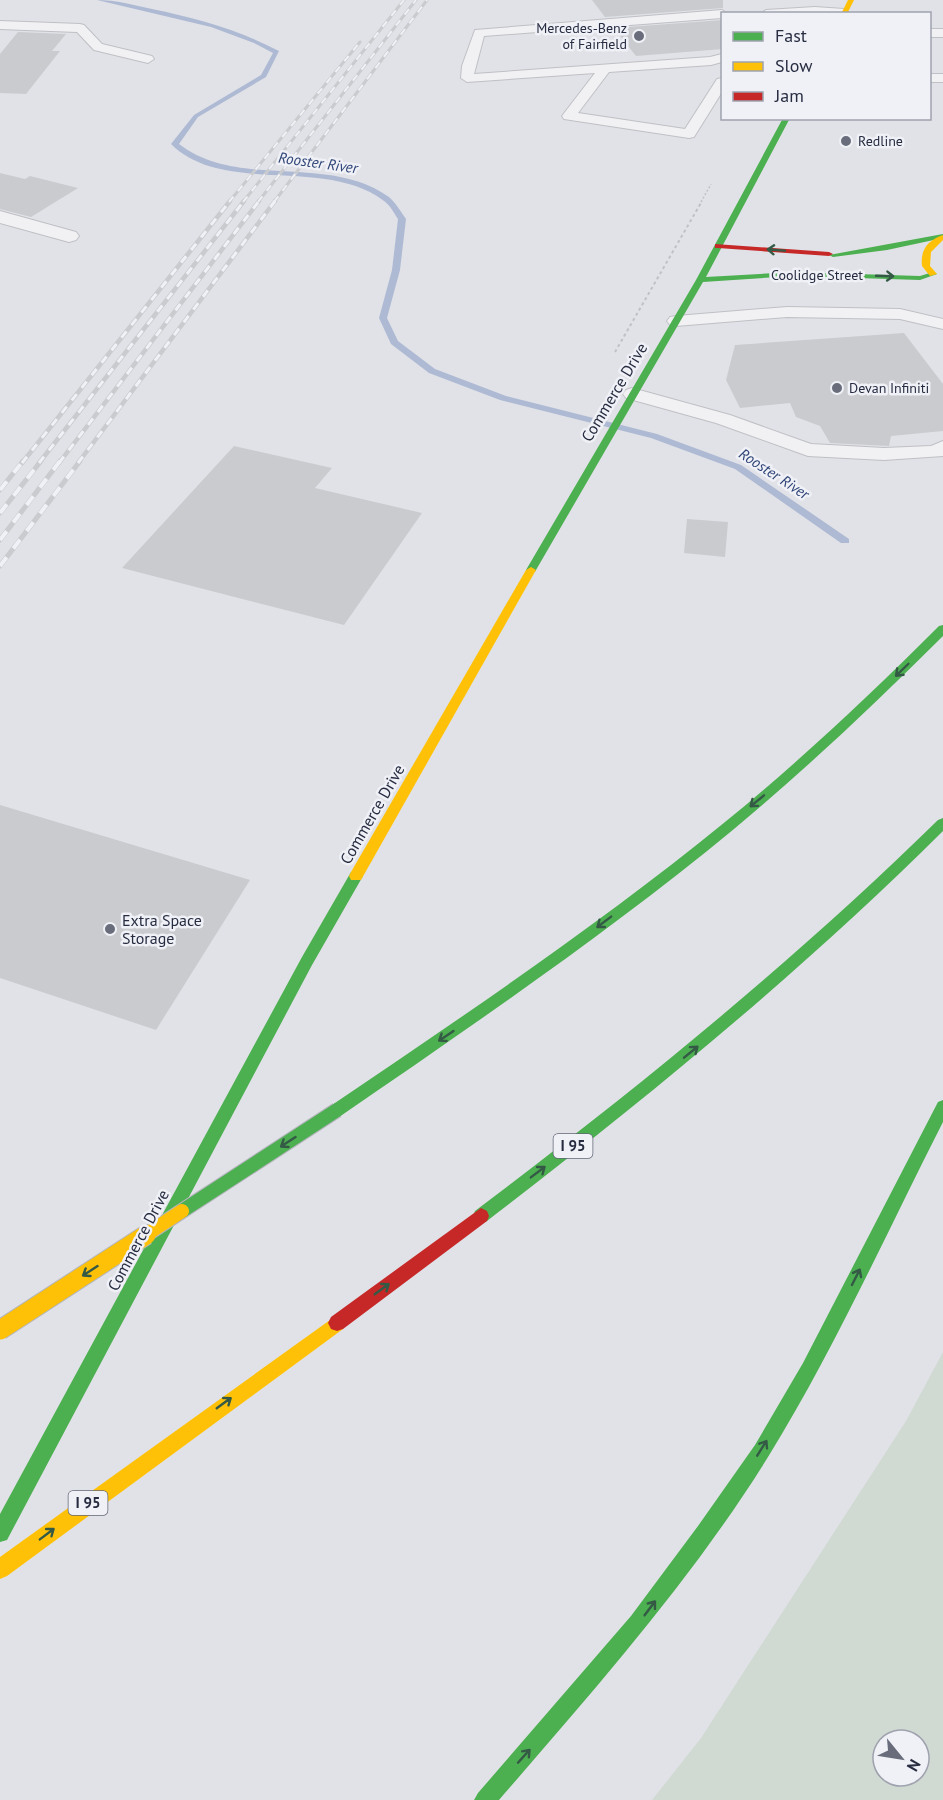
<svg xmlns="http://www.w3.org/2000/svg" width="943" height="1800" font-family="'PT Sans',sans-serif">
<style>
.green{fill:#d0dad2;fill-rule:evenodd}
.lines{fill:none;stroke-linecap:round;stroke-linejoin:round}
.stream{fill:#aebad3;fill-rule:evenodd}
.building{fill:#c9cbcf}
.lane-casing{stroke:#bfc0c5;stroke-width:2}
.street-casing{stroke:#bfc0c5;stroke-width:2}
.path-far1{stroke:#c0c1c7;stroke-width:1.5;stroke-dasharray:2 2;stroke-linecap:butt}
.path{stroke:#c0c1c7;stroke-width:2;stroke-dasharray:3 3;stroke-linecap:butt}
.lane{fill:#f1f1f3;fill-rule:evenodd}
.street{fill:#f1f1f3;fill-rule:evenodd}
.fast{fill:#4caf50;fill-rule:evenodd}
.slow{fill:#ffc107;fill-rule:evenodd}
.jam{fill:#c62828;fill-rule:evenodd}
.rail-far2-casing{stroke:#cacbce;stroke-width:3}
.rail-far1-casing{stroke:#cacbce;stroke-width:4.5}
.rail-casing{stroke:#cacbce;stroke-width:5}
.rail-far2{stroke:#eff1f6;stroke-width:2;stroke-dasharray:7;stroke-linecap:butt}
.rail-far1{stroke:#eff1f6;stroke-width:3;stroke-dasharray:8;stroke-linecap:butt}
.rail{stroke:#eff1f6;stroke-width:4;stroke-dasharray:11;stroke-linecap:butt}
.fast-bridge-casing{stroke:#b3b5bc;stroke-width:16;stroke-linecap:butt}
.slow-bridge-far1-casing{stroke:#b3b5bc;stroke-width:16;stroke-linecap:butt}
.slow-bridge-casing{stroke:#b3b5bc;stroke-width:21;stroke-linecap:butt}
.fast-bridge{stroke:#4caf50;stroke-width:14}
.slow-bridge-far1{stroke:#ffc107;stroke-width:14}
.slow-bridge{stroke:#ffc107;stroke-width:19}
.oneway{stroke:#345a46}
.poi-dot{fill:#686c7b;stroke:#eff1f6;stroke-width:2}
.labels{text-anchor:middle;stroke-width:5;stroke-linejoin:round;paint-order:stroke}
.far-poi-label{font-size:14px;fill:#272c41;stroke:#eff1f6;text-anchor:start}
.far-street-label{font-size:14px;fill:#272c41;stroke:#eff1f6}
.far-water-label{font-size:15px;font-style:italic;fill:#2f4477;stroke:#eff1f6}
.shield{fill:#eff1f6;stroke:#636777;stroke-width:1.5}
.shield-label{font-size:15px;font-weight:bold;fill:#272c41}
.street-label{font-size:16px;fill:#272c41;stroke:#eff1f6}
.poi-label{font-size:16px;fill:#272c41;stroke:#eff1f6;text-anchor:start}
</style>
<rect width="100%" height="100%" fill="#e1e2e7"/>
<!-- green -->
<path class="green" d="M 943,1352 L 943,1800 L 652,1800 L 701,1738 L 906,1421 ZM 883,1740 L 919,1740 L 919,1776 L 883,1776 Z"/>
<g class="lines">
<!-- stream -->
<path class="stream" d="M 97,0 C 116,0 134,5 152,9 C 196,18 239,30 279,51 L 266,77 L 198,117 L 179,144 C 238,190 328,153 389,197 C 396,203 401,212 406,219 L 400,270 L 387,318 L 398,341 L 435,369 L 506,396 L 657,434 L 741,465 L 849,539 L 849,543 L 841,543 L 735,469 L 651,438 L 500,400 L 429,373 L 391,344 L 379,318 L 392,270 L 398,219 C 394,213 390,205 384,201 C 326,156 223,196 171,144 L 194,115 L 261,75 L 273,53 L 254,43 L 211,27 Z"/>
</g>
<!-- building -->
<g class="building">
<polygon points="592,0 723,0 723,8 605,17"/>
<polygon points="723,20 723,49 636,56 614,28"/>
<polygon points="18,32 66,34 52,51 60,51 26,94 0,93 0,54"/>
<polygon points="0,173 25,179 30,176 78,188 31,217 0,209"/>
<polygon points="904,333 943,384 943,431 891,436 889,446 830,443 820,426 796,417 790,403 740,408 726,380 735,345"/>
<polygon points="234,446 332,468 315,488 422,513 344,625 122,568"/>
<polygon points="687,519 728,522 725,557 684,553"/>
<polygon points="0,805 250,880 156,1030 0,978"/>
</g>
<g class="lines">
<defs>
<g id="lane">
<polygon points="815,7 844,9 850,13 760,14 766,10"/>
<polygon points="722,10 728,14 722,14 722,18 484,36 474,74 710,57 722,54 722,62 711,65 609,72 578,113 685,129 717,79 722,78 722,92 694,137 689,138 564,119 562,116 595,73 467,82 461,78 462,66 475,30"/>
<polygon points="0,21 80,24 84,25 102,44 152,56 154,59 148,63 94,50 77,32 0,29"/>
<rect x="930" y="29" width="13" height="8"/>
<rect x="930" y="74" width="13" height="8"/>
<polygon points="787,307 900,309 943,319 943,329 900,319 787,317 676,326 670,325 667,321 670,317 676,316"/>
<polygon points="632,388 730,415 811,444 884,448 931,446 943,441 943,456 884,460 808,456 716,423 626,398 623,394 626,390"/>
</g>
<polygon id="street" points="0,211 76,232 79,236 76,240 69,242 0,223"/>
</defs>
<!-- lane casing -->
<use href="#lane" class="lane-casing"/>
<!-- street casing -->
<use href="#street" class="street-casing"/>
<!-- path-far1 -->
<polyline class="path-far1" points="701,202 711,184"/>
<!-- path -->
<polyline class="path" points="615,352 702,201"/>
<!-- lane -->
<use href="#lane" class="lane"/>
<!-- street -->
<use href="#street" class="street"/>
<!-- fast -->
<g class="fast">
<polygon points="783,118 790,118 706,277 793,272 920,276 933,272 937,274 920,280 793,276 703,282 536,570 535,572 527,572 526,570 696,280"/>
<polygon points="943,234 943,238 887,250 833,257 829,255"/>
<path d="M 943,625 L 943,636 C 876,703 807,768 734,829 C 609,932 476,1023 342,1115 L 337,1117 L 332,1115 L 329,1110 L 332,1105 C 465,1015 600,924 725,822 C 800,761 870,695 939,626 Z"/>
<path d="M 943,818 L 943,831 C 800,973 646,1099 487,1221 L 481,1224 L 475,1221 L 473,1216 L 475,1211 C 637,1089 793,962 938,820 Z"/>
<polygon points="356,871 363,876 312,965 7,1540 0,1542 0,1514 302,957 351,872"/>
<path d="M 943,1100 L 943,1122 C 886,1234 834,1350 768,1457 C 691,1581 594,1690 499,1800 L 474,1800 L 478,1793 L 631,1616 L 698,1526 L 755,1445 L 803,1363 L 938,1102 Z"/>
</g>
<!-- slow -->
<g class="slow">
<polygon points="848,0 854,0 847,14 841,14"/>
<path d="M 943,235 L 943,240 L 931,252 L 930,266 L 937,274 L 930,276 L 922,266 C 920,250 928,240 943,235 Z"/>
<polygon points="531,567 536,570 361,880 351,880 349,876 351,872 526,570"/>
<polygon points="337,1315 343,1317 346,1323 343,1329 7,1576 0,1579 0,1557"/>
</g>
<!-- jam -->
<g class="jam">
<polygon points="715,244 829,252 833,254 829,256 718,248 715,248"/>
<polygon points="481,1208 487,1211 489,1216 487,1221 343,1329 337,1331 331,1329 328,1323 331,1317"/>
</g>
<defs>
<g id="rail-far2">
<polyline points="229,202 360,42"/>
<polyline points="243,202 404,0"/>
<polyline points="258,202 416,0"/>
<polyline points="274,202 427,0"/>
</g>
<g id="rail-far1">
<polyline points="22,463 230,201"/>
<polyline points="39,463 244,201"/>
<polyline points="59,463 259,201"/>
<polyline points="78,463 275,201"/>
</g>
<g id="rail">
<polyline points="0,490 23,461"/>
<polyline points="0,513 41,461"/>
<polyline points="0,540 60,461"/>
<polyline points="0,566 80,461"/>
</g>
</defs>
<!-- rail-far2 casing -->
<use href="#rail-far2" class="rail-far2-casing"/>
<!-- rail-far1 casing -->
<use href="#rail-far1" class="rail-far1-casing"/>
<!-- rail casing -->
<use href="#rail" class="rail-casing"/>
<!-- rail-far2 -->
<use href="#rail-far2" class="rail-far2"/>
<!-- rail-far1 -->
<use href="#rail-far1" class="rail-far1"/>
<!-- rail -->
<use href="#rail" class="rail"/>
<defs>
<polyline id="fast-bridge" points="182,1211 337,1110"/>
<polyline id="slow-bridge-far1" points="144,1236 182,1211"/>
<polyline id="slow-bridge" points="0,1330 146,1235"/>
</defs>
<!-- fast-bridge casing -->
<use href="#fast-bridge" class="fast-bridge-casing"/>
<!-- slow-bridge-far1 casing -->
<use href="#slow-bridge-far1" class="slow-bridge-far1-casing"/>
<!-- slow-bridge casing -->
<use href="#slow-bridge" class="slow-bridge-casing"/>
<!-- fast-bridge -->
<use href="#fast-bridge" class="fast-bridge"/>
<!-- slow-bridge-far1 -->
<use href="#slow-bridge-far1" class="slow-bridge-far1"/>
<!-- slow-bridge -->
<use href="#slow-bridge" class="slow-bridge"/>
</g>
<!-- one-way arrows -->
<defs><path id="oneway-shaft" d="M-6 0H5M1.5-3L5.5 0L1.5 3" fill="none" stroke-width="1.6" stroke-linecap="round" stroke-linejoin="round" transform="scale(1.5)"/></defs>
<g class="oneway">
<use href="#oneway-shaft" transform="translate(776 250) rotate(-176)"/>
<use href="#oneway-shaft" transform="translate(885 276) rotate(2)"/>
<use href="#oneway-shaft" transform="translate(902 670) rotate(136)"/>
<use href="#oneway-shaft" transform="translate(757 801) rotate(141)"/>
<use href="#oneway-shaft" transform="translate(604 922) rotate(143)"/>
<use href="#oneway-shaft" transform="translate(446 1036) rotate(146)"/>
<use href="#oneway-shaft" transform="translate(691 1052) rotate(-39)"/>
<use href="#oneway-shaft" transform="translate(288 1142) rotate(147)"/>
<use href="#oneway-shaft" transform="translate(538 1172) rotate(-37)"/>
<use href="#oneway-shaft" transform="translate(90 1271) rotate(147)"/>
<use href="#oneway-shaft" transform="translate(856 1277) rotate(-63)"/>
<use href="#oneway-shaft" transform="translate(382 1289) rotate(-36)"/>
<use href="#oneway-shaft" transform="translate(224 1403) rotate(-36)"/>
<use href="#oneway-shaft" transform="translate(762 1448) rotate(-58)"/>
<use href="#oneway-shaft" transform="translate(47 1534) rotate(-37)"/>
<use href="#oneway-shaft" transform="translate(650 1608) rotate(-53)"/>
<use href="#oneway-shaft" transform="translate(524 1756) rotate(-48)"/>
</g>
<!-- markers -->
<g class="poi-dot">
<circle cx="639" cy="36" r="6"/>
<circle cx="846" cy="141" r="6"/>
<circle cx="837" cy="388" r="6"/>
<circle cx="110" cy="929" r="6"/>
</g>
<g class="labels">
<!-- far-poi labels -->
<g class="far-poi-label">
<text x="627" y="33" text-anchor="end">Mercedes-Benz<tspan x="627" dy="16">of Fairfield</tspan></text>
<text x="858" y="146">Redline</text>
<text x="849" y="393">Devan Infiniti</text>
</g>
<!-- far-street labels -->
<g class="far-street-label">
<text x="817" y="280">Coolidge Street</text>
</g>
<!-- far-water labels -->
<g class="far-water-label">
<text transform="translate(318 163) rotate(8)" y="5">Rooster River</text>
<text transform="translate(774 474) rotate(33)" y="5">Rooster River</text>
</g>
<!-- shield labels -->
<g class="shield">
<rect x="553.5" y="1134" width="39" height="24" rx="4.5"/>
<rect x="68.5" y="1491" width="39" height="24" rx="4.5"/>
</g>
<g class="shield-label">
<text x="573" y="1151">I 95</text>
<text x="88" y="1508">I 95</text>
</g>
<!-- street labels -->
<g class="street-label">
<text transform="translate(614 392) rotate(-59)" y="6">Commerce Drive</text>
<text transform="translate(372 814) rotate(-60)" y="6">Commerce Drive</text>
<text transform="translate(138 1240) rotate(-62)" y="6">Commerce Drive</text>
</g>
<!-- poi labels -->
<g class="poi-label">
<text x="122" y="926">Extra Space<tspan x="122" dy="18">Storage</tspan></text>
</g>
</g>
<!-- legend -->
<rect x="721" y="12" width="210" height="108" fill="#eff1f6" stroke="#9fa2ae" stroke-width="1.5"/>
<rect x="733" y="32" width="30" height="9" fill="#4caf50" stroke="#9fa2ae" stroke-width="1.5"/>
<text x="775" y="42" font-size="18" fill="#272c41">Fast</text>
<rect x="733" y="62" width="30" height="9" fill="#ffc107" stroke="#9fa2ae" stroke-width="1.5"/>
<text x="775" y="72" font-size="18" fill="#272c41">Slow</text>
<rect x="733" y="92" width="30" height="9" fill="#c62828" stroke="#9fa2ae" stroke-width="1.5"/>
<text x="775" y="102" font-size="18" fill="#272c41">Jam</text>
<!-- north arrow -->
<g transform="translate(901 1758) rotate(120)"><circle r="28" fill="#eff1f6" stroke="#9fa2ae" stroke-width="1.5"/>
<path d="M0-4.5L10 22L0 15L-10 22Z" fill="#686c7b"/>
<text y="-9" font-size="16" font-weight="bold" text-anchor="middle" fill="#272c41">N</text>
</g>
</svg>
